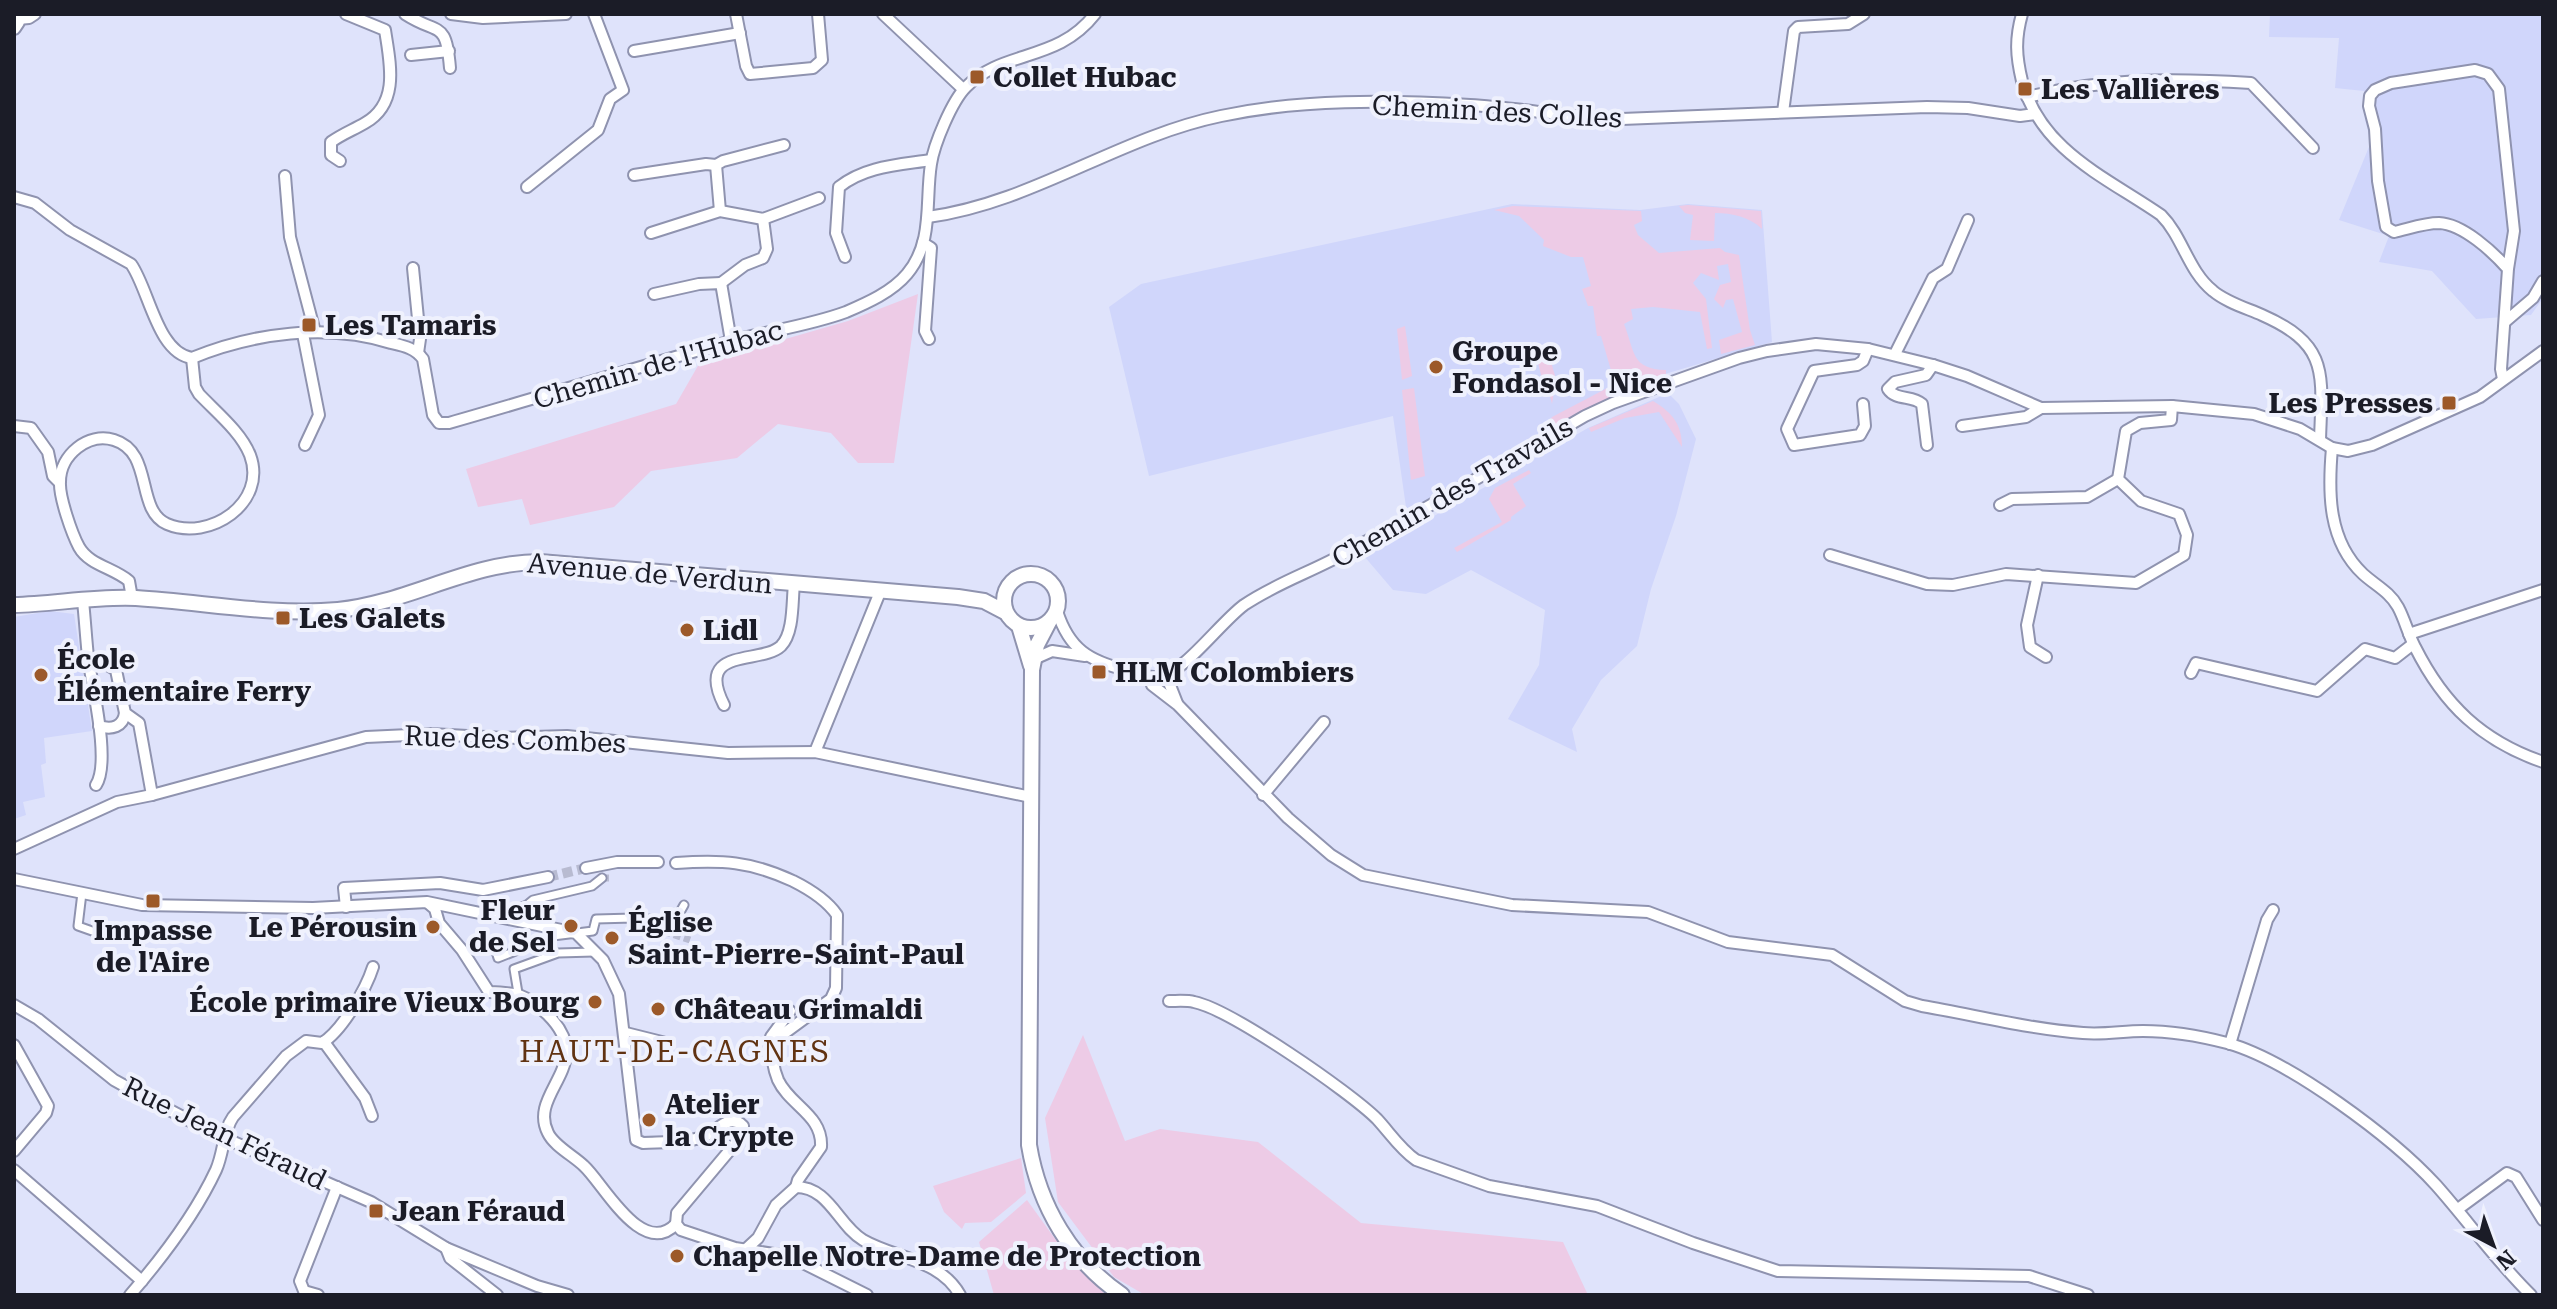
<svg xmlns="http://www.w3.org/2000/svg" width="2557" height="1309" font-family="'Roboto Serif',serif">
<style>
.built{fill:#d0d6fb}
.green{fill:#edcbe6}
.lines{fill:none;stroke-linecap:round;stroke-linejoin:round}
.pedestrian-tunnel{stroke:#b8bbd1;stroke-width:7;stroke-dasharray:7 3.5;stroke-linecap:butt}
.minor-tunnel{stroke:#b8bbd1;stroke-width:10;stroke-dasharray:10 5;stroke-linecap:butt}
.pedestrian-casing{stroke:#8f93af;stroke-width:11}
.minor-casing{stroke:#8f93af;stroke-width:14}
.tertiary-casing{stroke:#8f93af;stroke-width:16}
.secondary-casing{stroke:#8f93af;stroke-width:18}
.pedestrian{stroke:#fff;stroke-width:7}
.minor{stroke:#fff;stroke-width:10}
.tertiary{stroke:#fff;stroke-width:12}
.secondary{stroke:#fff;stroke-width:14}
.poi-dot{fill:#9c5929;stroke:#eff1fd;stroke-width:3}
.labels{text-anchor:middle;stroke-width:8;stroke-linejoin:round;paint-order:stroke}
.poi-label{font-size:28px;font-weight:bold;fill:#1b1c27;stroke:#eff1fd;text-anchor:start}
.street-label{font-size:28px;fill:#1b1c27;stroke:#eff1fd}
.neighbourhood-label{font-size:30px;letter-spacing:2px;fill:#613312;stroke:#eff1fd}
</style>
<rect width="100%" height="100%" fill="#dfe3fb"/>
<!-- built -->
<g class="built">
<polygon points="2270,14 2543,14 2543,298 2531,315 2476,319 2432,271 2379,262 2389,236 2339,220 2371,142 2365,120 2364,91 2335,88 2339,38 2269,37"/>
<polygon points="1512,204 1640,210 1688,204 1762,210 1772,342 1635,383 1407,514 1393,416 1149,476 1109,307 1141,284"/>
<polygon points="1668,393 1679,404 1696,439 1676,516 1651,589 1637,646 1601,680 1572,729 1577,752 1508,719 1539,665 1545,610 1471,570 1426,594 1393,590 1364,556 1588,428"/>
<polygon points="50,611 74,614 92,731 44,738 46,763 41,765 45,797 23,802 26,815 14,819 14,617"/>
</g>
<!-- green -->
<g class="green">
<path d="M 1688,205 L 1761,211 L 1762,229 C 1750,217 1732,213 1715,213 L 1714,241 L 1690,240 L 1693,215 L 1685,213 L 1679,206 Z"/>
<path d="M 1513,206 L 1641,211 L 1642,221 L 1634,225 L 1638,235 L 1659,253 L 1720,248 L 1725,252 L 1739,255 L 1750,330 L 1755,345 L 1721,354 L 1719,340 L 1742,332 L 1733,299 L 1726,300 L 1723,308 L 1714,299 L 1720,285 L 1731,282 L 1728,264 L 1717,266 L 1719,280 L 1701,273 L 1693,283 L 1706,299 L 1712,348 L 1707,349 L 1700,312 L 1653,307 L 1631,309 L 1633,319 L 1624,324 C 1635,352 1631,369 1666,370 L 1666,374 L 1636,385 L 1542,431 L 1552,417 L 1615,384 L 1601,336 L 1597,336 L 1593,306 L 1588,306 L 1582,289 L 1591,286 L 1583,257 L 1571,257 L 1543,246 L 1544,240 L 1519,216 L 1494,210 Z"/>
<polygon points="918,294 894,463 858,463 831,433 778,424 737,458 651,471 614,507 530,525 522,499 478,507 466,469 676,404 699,364 848,321"/>
<polygon points="1405,326 1412,376 1402,380 1397,329"/>
<polygon points="1546,345 1556,379 1552,404 1546,381 1543,382 1534,348"/>
<polygon points="1414,388 1425,476 1411,480 1402,390"/>
<path d="M 1653,401 C 1673,413 1682,425 1682,447 L 1659,412 L 1625,418 L 1591,432 L 1589,428 Z"/>
<polygon points="1529,470 1531,473 1513,484 1526,506 1511,517 1511,520 1457,552 1454,548 1502,522 1489,499 1495,488"/>
<polygon points="1083,1035 1125,1141 1160,1129 1258,1142 1361,1223 1563,1242 1588,1295 1145,1295 1114,1277 1058,1202 1045,1118"/>
<polygon points="1021,1158 1026,1193 991,1222 965,1223 962,1229 944,1212 933,1186"/>
<polygon points="1027,1200 1071,1261 1106,1295 994,1295 979,1242"/>
</g>
<g class="lines">
<!-- pedestrian-tunnel -->
<g class="pedestrian-tunnel">
<polyline points="602,878 610,878"/>
<polyline points="654,928 690,940"/>
</g>
<!-- minor-tunnel -->
<polyline class="minor-tunnel" points="548,877 586,868"/>
<defs>
<g id="pedestrian">
<polyline points="82,893 78,926 109,937"/>
<polyline points="501,915 527,905 533,900 592,886 602,878"/>
<polyline points="474,941 478,939 493,942 498,958 553,936 593,931 596,919 633,918 675,921 684,905"/>
<polyline points="518,993 514,969 558,953 594,952"/>
<polyline points="771,1017 788,1011"/>
<polyline points="624,1031 664,1041"/>
</g>
<g id="minor">
<path d="M 405,14 C 439,36 446,19 450,68"/>
<polyline points="451,14 483,18 566,14"/>
<polyline points="736,14 746,66 750,74 813,68 822,60 818,14"/>
<polyline points="883,14 963,89"/>
<path d="M 2022,14 C 2015,39 2016,56 2022,81 C 2041,151 2106,177 2161,215 C 2183,237 2188,271 2213,291 C 2226,302 2246,308 2262,315 C 2330,345 2322,374 2320,440"/>
<polyline points="18,19 29,18 35,14"/>
<polyline points="634,51 740,33"/>
<polyline points="411,55 449,51"/>
<path d="M 2027,97 C 2106,78 2171,78 2251,83 L 2313,148"/>
<polyline points="1783,112 1794,31 1798,27 1848,24 1864,14"/>
<path d="M 340,161 L 331,155 L 331,142 C 342,134 353,130 365,123 C 400,103 390,63 385,30 L 346,14"/>
<polyline points="634,175 706,164 716,165"/>
<polyline points="285,176 290,237 315,332"/>
<polyline points="527,187 598,130 610,99 623,90 594,14"/>
<path d="M 14,197 L 35,203 L 70,230 L 131,264 C 149,289 157,353 192,358 C 253,333 327,323 391,343 C 404,346 415,348 423,359 L 433,415 L 439,423 L 449,423 C 543,396 635,368 728,342 C 767,331 808,326 846,312 C 867,303 892,292 907,274 C 934,242 925,201 931,164 C 934,144 952,101 966,87 C 1003,49 1057,63 1095,14"/>
<polyline points="720,211 716,165 723,161 784,145"/>
<path d="M 928,217 C 1032,203 1119,137 1221,116 C 1301,99 1388,100 1470,105 C 1521,108 1571,118 1622,119 L 1927,107 L 1968,108 L 2020,116 L 2035,114"/>
<polyline points="651,233 720,211 763,219 819,198"/>
<polyline points="923,243 931,248 925,331 929,339"/>
<path d="M 845,257 L 836,233 L 839,187 C 865,166 899,165 931,160"/>
<polyline points="413,268 420,339 418,353"/>
<polyline points="721,283 745,265 763,258 767,249 763,219"/>
<polyline points="654,294 699,284 721,283 731,341"/>
<polyline points="2506,321 2533,298 2543,281"/>
<polyline points="303,334 319,415 305,445"/>
<polyline points="1895,354 1933,278 1947,269 1968,220"/>
<path d="M 2503,379 L 2501,369 L 2508,269 C 2493,252 2463,224 2439,223 C 2424,223 2408,229 2394,232 L 2386,227 L 2378,181 L 2375,129 L 2369,106 L 2370,96 L 2375,90 L 2391,83 L 2475,70 L 2488,74 L 2499,89 L 2514,231 L 2508,269"/>
<polyline points="1863,404 1865,426 1860,435 1794,445 1787,429 1814,371 1857,365 1863,361 1868,349"/>
<polyline points="14,426 31,428 48,452 53,476 59,482"/>
<polyline points="1962,426 2026,417 2041,408"/>
<path d="M 1927,445 L 1922,404 C 1912,395 1896,401 1888,389 L 1895,382 L 1926,375 L 1933,365"/>
<path d="M 2332,448 C 2328,493 2328,541 2363,574 C 2375,585 2390,592 2398,607 C 2405,620 2408,634 2415,647 C 2444,705 2482,741 2543,762"/>
<polyline points="2000,505 2012,499 2087,497 2118,479"/>
<polyline points="1830,555 1927,584 1953,585 2006,574 2136,583 2184,555 2187,535 2179,514 2141,501 2118,479 2126,431 2140,423 2171,420 2172,406"/>
<polyline points="2038,575 2027,625 2030,647 2046,657"/>
<path d="M 132,598 L 129,581 C 114,568 89,565 79,547 C 72,534 59,497 60,482 C 60,455 88,432 114,440 C 154,452 135,510 167,524 C 209,542 268,503 250,455 C 241,432 216,412 199,394 L 195,387 L 192,358"/>
<path d="M 83,601 C 85,620 86,638 88,657 C 92,686 111,762 96,785"/>
<path d="M 1057,611 C 1069,649 1089,661 1126,670 C 1138,674 1150,679 1162,676 C 1185,671 1221,622 1244,605 C 1276,583 1314,571 1347,552 C 1427,508 1506,462 1585,416 L 1613,403 L 1739,358 L 1767,351 L 1816,344 L 1868,349 L 1933,365 L 1967,376 L 2041,408 L 2172,406 L 2254,414 L 2300,429 L 2332,448 L 2348,451 L 2372,445 L 2480,397 L 2543,351"/>
<polyline points="2409,634 2543,590"/>
<polyline points="88,658 101,661 116,670 125,713 139,723 152,795"/>
<polyline points="1034,659 1052,651 1085,656"/>
<polyline points="2191,673 2196,663 2317,691 2365,649 2395,658 2413,644"/>
<polyline points="1166,675 1177,703"/>
<path d="M 1150,677 L 1152,685 L 1178,705 L 1288,818 L 1331,855 L 1363,875 L 1512,905 L 1648,912 L 1728,942 L 1832,955 L 1905,1001 L 1922,1006 C 1975,1015 2029,1029 2083,1033 C 2103,1035 2123,1031 2143,1031 C 2171,1031 2200,1036 2227,1043 C 2289,1060 2393,1138 2436,1185 C 2468,1221 2497,1262 2531,1295"/>
<path d="M 724,705 C 694,646 761,665 781,646 C 794,633 792,602 794,584"/>
<path d="M 99,726 C 112,730 123,727 125,713"/>
<polyline points="815,752 880,592"/>
<polyline points="1263,795 1324,722"/>
<polyline points="14,849 117,802 152,795 366,737 431,734 504,738 567,736 728,753 815,752 1031,797"/>
<path d="M 676,863 C 722,860 750,861 793,881 C 809,889 826,899 837,915 L 836,988 L 831,999 L 771,1043"/>
<polyline points="586,868 617,862 658,862"/>
<path d="M 14,879 L 142,905 L 313,908 L 427,902 L 576,933 L 603,960 L 619,994 L 636,1140 L 643,1143 C 662,1142 685,1143 703,1137 C 717,1132 729,1112 743,1126 L 740,1138 L 677,1213 L 676,1224"/>
<path d="M 428,903 L 435,909 L 439,923 L 462,950 L 489,992 C 518,993 526,994 548,1015 C 598,1065 527,1092 548,1133 C 554,1146 574,1156 584,1166 C 603,1183 642,1259 676,1224"/>
<polyline points="346,907 344,888 440,883 483,890 548,877"/>
<path d="M 1169,1001 C 1177,1001 1187,1000 1194,1002 C 1230,1009 1350,1092 1377,1119 C 1390,1133 1400,1149 1416,1160 L 1489,1186 L 1597,1206 L 1693,1243 L 1778,1271 L 2029,1276 L 2088,1295"/>
<polyline points="14,1005 38,1019 114,1080 143,1096 213,1133 371,1202 446,1248 537,1286 568,1295"/>
<polyline points="324,1042 365,1098 372,1116"/>
<polyline points="2230,1044 2267,920 2273,910"/>
<polyline points="14,1045 48,1106 46,1113 14,1151"/>
<polyline points="14,1170 142,1281"/>
<path d="M 796,1187 C 829,1187 838,1225 863,1240 C 896,1259 940,1259 960,1295"/>
<polyline points="2458,1209 2507,1173 2516,1177 2543,1220"/>
<polyline points="676,1224 681,1230 735,1248 780,1255 803,1263 867,1295"/>
<polyline points="446,1248 450,1258 497,1295"/>
<path d="M 745,1250 L 758,1238 L 776,1205 L 796,1187 L 798,1180 L 821,1147 C 823,1115 790,1106 778,1080 C 773,1068 771,1050 771,1037 L 790,1011"/>
<path d="M 130,1295 C 162,1258 195,1215 216,1170 C 224,1152 223,1131 233,1117 L 286,1056 L 306,1041 L 322,1043 C 342,1031 366,989 373,967"/>
<polyline points="318,1295 304,1291 300,1281 337,1187"/>
</g>
<polyline id="tertiary" points="14,28 18,22 17,14"/>
<g id="secondary">
<circle cx="1031" cy="601" r="27"/>
<path d="M 14,605 C 54,604 96,596 136,598 C 203,602 272,616 338,610 C 408,603 470,562 540,562 L 958,597 L 984,601 L 1005,612"/>
<path d="M 1049,622 L 1037,645 L 1032,670 L 1029,1145 C 1039,1206 1071,1260 1122,1295"/>
<polyline points="1019,626 1031,666"/>
</g>
</defs>
<!-- pedestrian casing -->
<use href="#pedestrian" class="pedestrian-casing"/>
<!-- minor casing -->
<use href="#minor" class="minor-casing"/>
<!-- tertiary casing -->
<use href="#tertiary" class="tertiary-casing"/>
<!-- secondary casing -->
<use href="#secondary" class="secondary-casing"/>
<!-- pedestrian -->
<use href="#pedestrian" class="pedestrian"/>
<!-- minor -->
<use href="#minor" class="minor"/>
<!-- tertiary -->
<use href="#tertiary" class="tertiary"/>
<!-- secondary -->
<use href="#secondary" class="secondary"/>
</g>
<!-- markers -->
<g class="poi-dot">
<rect x="969" y="69" width="16" height="16" rx="4"/>
<rect x="2017" y="81" width="16" height="16" rx="4"/>
<rect x="301" y="317" width="16" height="16" rx="4"/>
<circle cx="1436" cy="367" r="8"/>
<rect x="2441" y="395" width="16" height="16" rx="4"/>
<rect x="275" y="610" width="16" height="16" rx="4"/>
<circle cx="687" cy="630" r="8"/>
<rect x="1091" y="664" width="16" height="16" rx="4"/>
<circle cx="41" cy="675" r="8"/>
<rect x="145" y="893" width="16" height="16" rx="4"/>
<circle cx="571" cy="926" r="8"/>
<circle cx="433" cy="927" r="8"/>
<circle cx="612" cy="938" r="8"/>
<circle cx="595" cy="1002" r="8"/>
<circle cx="658" cy="1009" r="8"/>
<circle cx="649" cy="1120" r="8"/>
<rect x="368" y="1203" width="16" height="16" rx="4"/>
<circle cx="677" cy="1256" r="8"/>
</g>
<g class="labels">
<!-- poi labels -->
<g class="poi-label">
<text x="993" y="87">Collet Hubac</text>
<text x="2041" y="99">Les Vallières</text>
<text x="325" y="335">Les Tamaris</text>
<text x="1452" y="361">Groupe<tspan x="1452" dy="32">Fondasol - Nice</tspan></text>
<text x="2433" y="413" text-anchor="end">Les Presses</text>
<text x="299" y="628">Les Galets</text>
<text x="703" y="640">Lidl</text>
<text x="57" y="669">École<tspan x="57" dy="32">Élémentaire Ferry</tspan></text>
<text x="1115" y="682">HLM Colombiers</text>
<text x="555" y="920" text-anchor="end">Fleur<tspan x="555" dy="32">de Sel</tspan></text>
<text x="628" y="932">Église<tspan x="628" dy="32">Saint-Pierre-Saint-Paul</tspan></text>
<text x="417" y="937" text-anchor="end">Le Pérousin</text>
<text x="153" y="940" text-anchor="middle">Impasse<tspan x="153" dy="32">de l'Aire</tspan></text>
<text x="579" y="1012" text-anchor="end">École primaire Vieux Bourg</text>
<text x="674" y="1019">Château Grimaldi</text>
<text x="665" y="1114">Atelier<tspan x="665" dy="32">la Crypte</tspan></text>
<text x="392" y="1221">Jean Féraud</text>
<text x="693" y="1266">Chapelle Notre-Dame de Protection</text>
</g>
<!-- street labels -->
<g class="street-label">
<text transform="translate(1497 111) rotate(3)" y="10">Chemin des Colles</text>
<text transform="translate(658 364) rotate(-16)" y="10">Chemin de l'Hubac</text>
<text transform="translate(1452 492) rotate(-30)" y="10">Chemin des Travails</text>
<text transform="translate(650 573) rotate(5)" y="10">Avenue de Verdun</text>
<text transform="translate(515 739) rotate(2)" y="10">Rue des Combes</text>
<text transform="translate(225 1133) rotate(26)" y="10">Rue Jean Féraud</text>
</g>
<!-- neighbourhood labels -->
<g class="neighbourhood-label">
<text x="675" y="1062">HAUT-DE-CAGNES</text>
</g>
</g>
<!-- border -->
<rect width="2557" height="1309" fill="none" stroke="#1b1c27" stroke-width="32"/>
<!-- north arrow -->
<g transform="translate(2493 1245) rotate(139)" stroke="#eff1fd" stroke-width="6" paint-order="stroke">
<path d="M0-6L14 30L0 20L-14 30Z" fill="#1b1c27"/>
<text y="-12" font-size="22" font-weight="bold" text-anchor="middle" fill="#1b1c27">N</text>
</g>
</svg>
